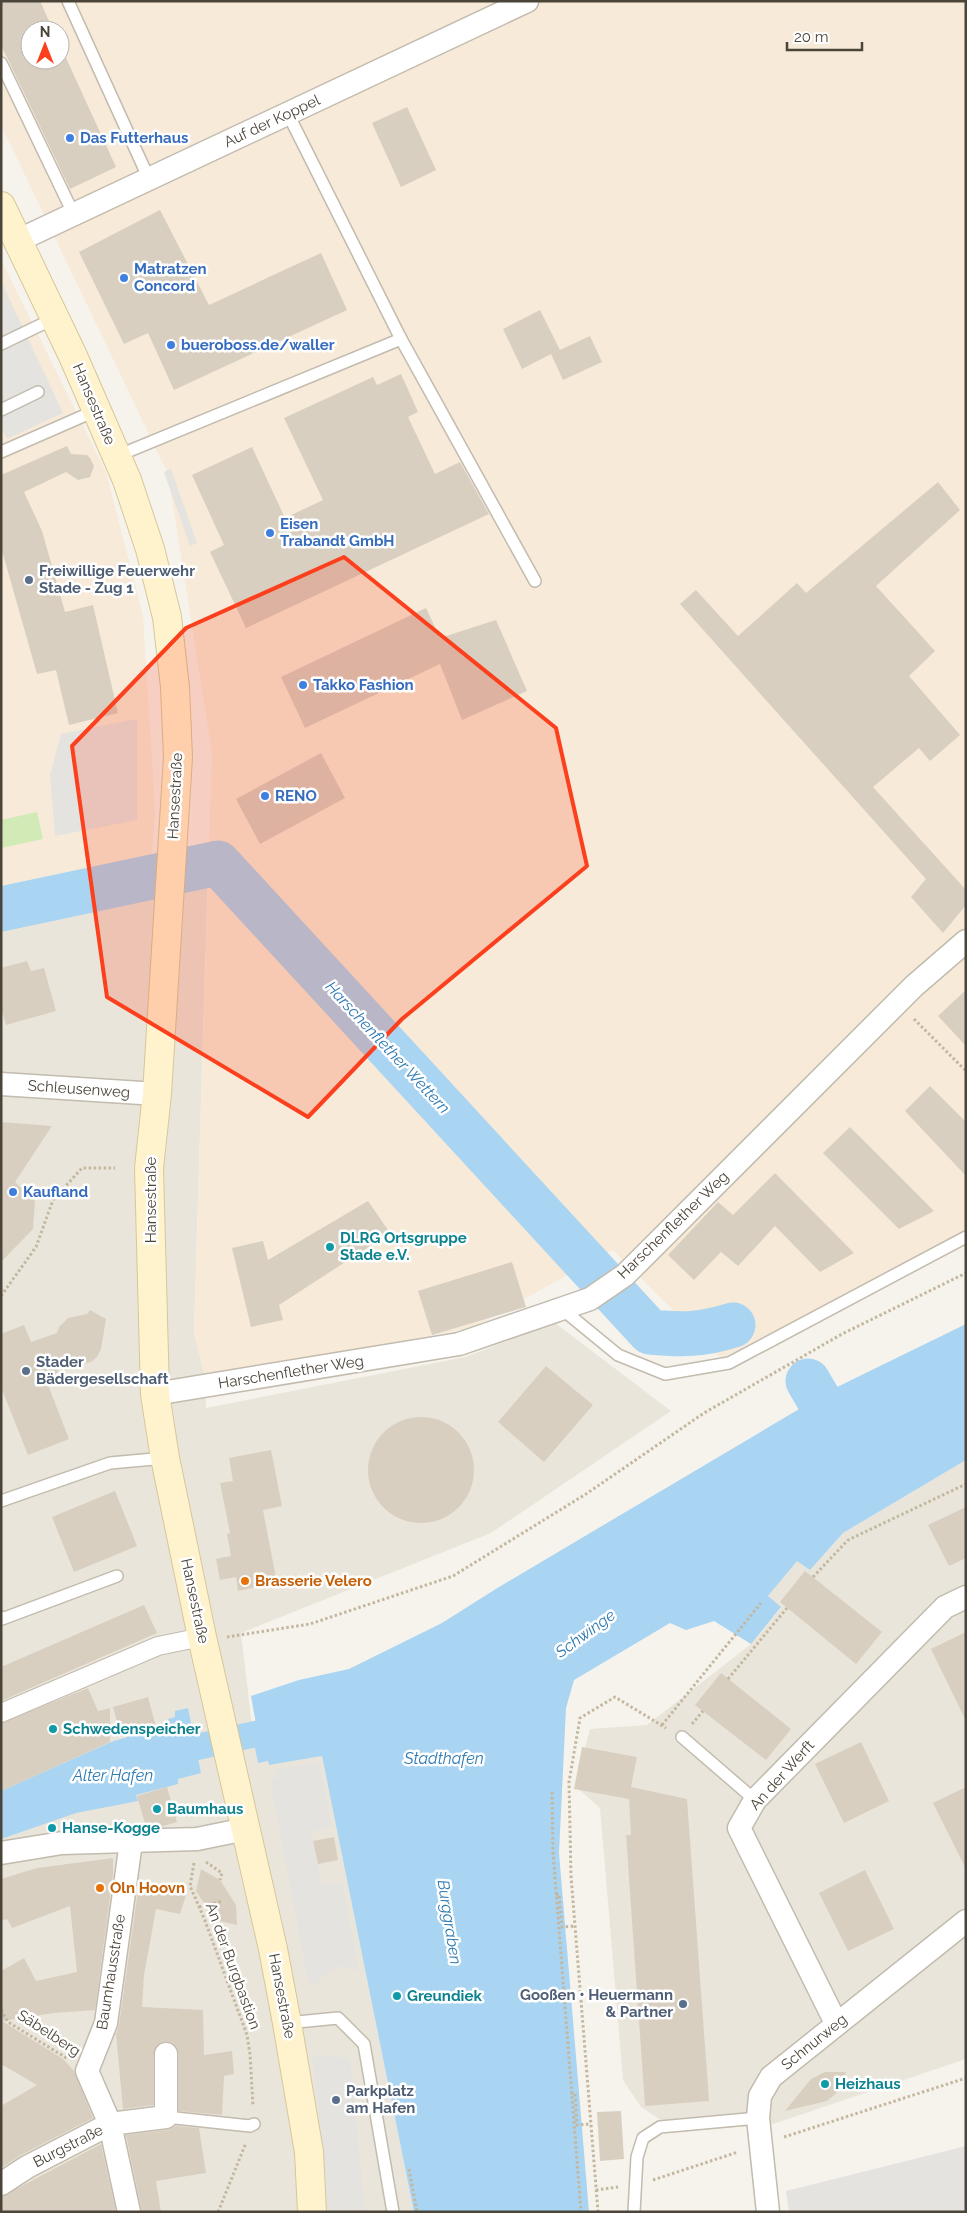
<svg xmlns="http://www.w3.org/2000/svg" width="967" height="2213" font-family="Raleway,sans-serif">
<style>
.residential{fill:#eae5da}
.commercial{fill:#f7ead8;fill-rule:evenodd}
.green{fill:#d2eab5}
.parking{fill:#e5e3e0}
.water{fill:#a9d4f2}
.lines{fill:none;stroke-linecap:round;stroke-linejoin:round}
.canal{stroke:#a9d4f2;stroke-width:26}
.river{stroke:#a9d4f2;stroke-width:45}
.building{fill:#d8cfc1}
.service-casing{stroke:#c2bbae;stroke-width:14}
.pedestrian-casing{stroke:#c2bbae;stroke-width:20}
.minor-casing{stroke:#c2bbae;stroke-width:25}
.secondary-casing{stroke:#d6c79b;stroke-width:30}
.path{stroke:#c4b79f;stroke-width:3;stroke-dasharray:2.5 2.5;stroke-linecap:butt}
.service{stroke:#fff;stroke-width:11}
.pedestrian{stroke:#fff;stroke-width:18}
.minor{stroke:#fff;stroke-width:22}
.secondary{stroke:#fff3cd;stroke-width:28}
.marked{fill:#fc3f1d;fill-opacity:0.2;stroke:#fc3f1d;stroke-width:4;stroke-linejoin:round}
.shop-dot{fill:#3f7fe0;stroke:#fff;stroke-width:2}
.service-dot{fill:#5c6f8a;stroke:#fff;stroke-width:2}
.culture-dot{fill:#0f9aa8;stroke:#fff;stroke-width:2}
.food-dot{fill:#e8710a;stroke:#fff;stroke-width:2}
.labels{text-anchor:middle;stroke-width:5;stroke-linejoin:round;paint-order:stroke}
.street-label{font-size:15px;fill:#4b4439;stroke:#fff}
.shop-label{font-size:15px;font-weight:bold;fill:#366cbe;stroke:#fff;text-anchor:start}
.service-label{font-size:15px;font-weight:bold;fill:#4e5e75;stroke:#fff;text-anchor:start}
.culture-label{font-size:15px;font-weight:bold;fill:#0d838f;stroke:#fff;text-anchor:start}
.food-label{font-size:15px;font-weight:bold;fill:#c56008;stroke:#fff;text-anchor:start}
.water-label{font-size:16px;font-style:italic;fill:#2e7ab2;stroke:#fff}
</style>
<rect width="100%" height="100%" fill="#f6f3ec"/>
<!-- residential -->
<g class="residential">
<polygon points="208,865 194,1333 205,1376 206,1408 465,1357 555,1323 671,1411 491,1533 241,1633 254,1743 258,1762 268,1761 269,1765 322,1756 414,2212 1,2212 1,913"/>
<polygon points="966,1460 966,2059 773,2124 679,2132 641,2107 623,2080 600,1808 575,1786 590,1729 647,1725 751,1644 781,1608 768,1596 797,1560 810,1570 843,1533"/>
</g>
<!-- commercial -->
<g class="commercial">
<path d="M 1,1 L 966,1 L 966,1234 L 721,1358 L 613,1250 L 472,1328 L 205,1376 L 194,1333 L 212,753 L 168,474 L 1,125 ZM 30,30 L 60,30 L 60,60 L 30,60 Z"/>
<polygon points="1,260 106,472 143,616 155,808 152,854 1,886"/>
</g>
<!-- green -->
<polygon class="green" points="37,812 43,839 1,848 1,820"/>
<!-- parking -->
<g class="parking">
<polygon points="1,281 63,413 7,439 1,427"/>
<polygon points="171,469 197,543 190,546 164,472"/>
<polygon points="137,719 137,820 55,836 50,775 61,734"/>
<polygon points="319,1762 332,1827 312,1831 313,1841 322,1885 342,1882 359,1971 339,1966 327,1973 313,1987 307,1976 270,1780 276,1778 275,1770"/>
<polygon points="312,2055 350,2058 365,2212 328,2212 322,2143"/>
<polygon points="966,2146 966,2212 789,2212 786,2191"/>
</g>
<!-- water -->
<g class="water">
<polygon points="966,1324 966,1460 843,1533 810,1570 797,1561 768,1596 781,1607 751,1644 714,1621 686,1630 670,1623 574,1680 566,1708 559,1853 589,2212 414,2212 322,1756 269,1765 268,1761 258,1763 254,1743 264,1741 260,1724 256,1724 251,1696 299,1680 349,1669 442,1623 499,1587 833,1389"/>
<polygon points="188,1708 201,1773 178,1779 178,1784 136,1795 138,1801 76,1813 1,1839 1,1791 111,1742 169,1724 168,1719 175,1717 175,1711"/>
</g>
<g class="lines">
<!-- canal -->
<polyline class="canal" points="161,1755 296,1725"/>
<!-- river -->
<g class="river">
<path d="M 1,909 L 218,863 L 650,1332 C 682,1335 702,1335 733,1325"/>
<polyline points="808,1381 849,1451"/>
</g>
</g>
<!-- building -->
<g class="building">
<polygon points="1,1 40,1 53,30 30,30 30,60 60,60 60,45 116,167 70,189 1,45"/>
<polygon points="407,107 436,170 401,187 372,123"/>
<polygon points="160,210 209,305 321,253 347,310 174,390 148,333 124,344 79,252"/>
<polygon points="540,310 560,350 590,336 602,362 563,380 551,354 522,369 503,329"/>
<polygon points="401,374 418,412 408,417 435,474 460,462 489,514 246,628 210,552 224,545 192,475 252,447 285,518 323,500 284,418 373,377 377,385"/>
<polygon points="67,446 71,454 87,455 90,458 94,466 90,477 78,480 66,472 24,492 42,531 65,612 93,605 118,713 69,725 56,670 37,674 1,547 1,475"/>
<polygon points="938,482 960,510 876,586 935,651 909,676 960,735 930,761 919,748 873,787 966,890 966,905 943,933 911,897 926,879 680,604 696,590 738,636 797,583 806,593"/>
<polygon points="426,608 440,638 496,620 527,691 462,720 440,664 305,728 281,677"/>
<polygon points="321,753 345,798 260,844 236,799"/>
<polygon points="27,961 31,971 44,968 56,1011 6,1025 1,1007 1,968"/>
<polygon points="966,990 966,1046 938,1016"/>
<polygon points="930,1086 966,1122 966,1176 905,1111"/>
<polygon points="1,1122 52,1126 15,1182 35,1201 33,1229 1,1262"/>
<polygon points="850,1127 934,1211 899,1229 823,1153"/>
<polygon points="775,1173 854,1253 820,1272 775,1226 738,1266 721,1252 694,1280 668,1255 718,1202 733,1215"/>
<polygon points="368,1201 390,1233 279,1305 283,1320 251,1327 232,1248 263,1241 268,1260"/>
<polygon points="512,1262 526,1307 432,1335 418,1291"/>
<polygon points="90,1310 106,1319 101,1349 97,1357 91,1362 81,1364 65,1361 48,1385 69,1439 28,1455 1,1387 1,1334 24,1325 31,1342 57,1333 59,1327 68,1318 87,1314"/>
<polygon points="546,1366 593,1405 544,1462 498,1422"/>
<circle cx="421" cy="1470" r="53"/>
<polygon points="271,1450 282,1506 263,1510 277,1583 238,1591 236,1577 220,1580 216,1559 231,1556 227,1534 230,1533 220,1483 233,1481 229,1458"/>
<polygon points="115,1491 137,1546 74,1572 52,1517"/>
<polygon points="966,1507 966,1558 949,1566 928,1525"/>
<polygon points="805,1571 882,1632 856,1664 780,1602"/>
<polygon points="144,1605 157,1633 1,1701 1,1667"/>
<polygon points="966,1632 966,1721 931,1649"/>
<polygon points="721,1673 791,1729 766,1760 695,1705"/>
<polygon points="88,1688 98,1711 110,1708 110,1742 1,1791 1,1723"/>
<polygon points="148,1697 156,1727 121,1736 113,1707"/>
<polygon points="861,1742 889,1801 844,1823 815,1764"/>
<polygon points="582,1747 637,1757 631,1787 687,1799 709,2101 645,2106 626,1835 631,1835 629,1799 574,1789"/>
<polygon points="167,1787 177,1822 161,1827 146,1827 137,1796"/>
<polygon points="966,1787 966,1869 933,1803"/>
<polygon points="334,1837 338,1860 318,1864 313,1841"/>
<polygon points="113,1858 113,1874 95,2010 54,2013 2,2021 63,2059 74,2071 93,2118 21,2155 1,2168 1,2106 37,2085 1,2064 1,1971 24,1958 36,1981 77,1972 70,1906 12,1928 7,1919 1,1921 1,1879 37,1868"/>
<polygon points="201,1869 220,1880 236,1905 237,1925 215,1920 196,1891"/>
<polygon points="865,1870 894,1929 848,1951 819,1893"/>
<polygon points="139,1883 186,1895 180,1914 156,1909 144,1975 142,2007 203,2010 204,2055 232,2051 234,2074 224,2076 222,2115 179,2111 179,2054 173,2043 166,2041 159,2043 153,2054 153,2105 123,2109 116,2034 119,2025"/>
<polygon points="825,2072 846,2072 841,2089 827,2101 785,2111 811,2079"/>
<polygon points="621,2111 624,2159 600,2161 597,2112"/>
<polygon points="176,2126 199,2128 206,2173 156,2181 161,2212 142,2212 126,2135 168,2130"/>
<polygon points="101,2144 116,2212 1,2212 1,2197"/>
</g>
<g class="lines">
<defs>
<g id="service">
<polyline points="68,1 149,179"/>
<polyline points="1,63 74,215"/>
<polyline points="401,339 535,581"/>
<polyline points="1,344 55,318"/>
<polyline points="1,410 38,392"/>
<polyline points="1,452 97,410"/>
<polyline points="117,456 401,339 288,114"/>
<polyline points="562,1309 618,1355 665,1374 729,1363 966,1237"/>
<polyline points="1,1501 110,1463 165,1458"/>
<polyline points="1,1617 2,1619 117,1576"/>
<polyline points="682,1737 755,1800"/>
<polyline points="287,2023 338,2018 364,2044 393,2212"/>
<polyline points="166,2117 250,2126 254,2124"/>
<polyline points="634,2212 637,2157 643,2138 660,2127 758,2118"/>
</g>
<polyline id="pedestrian" points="1,1713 158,1646 202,1637"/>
<g id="minor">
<polyline points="17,241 527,1"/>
<polyline points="1,1084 157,1094"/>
<polyline points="155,1394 459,1344 590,1299 625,1275 914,986 966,941"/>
<polyline points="1,1853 62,1843 197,1839 246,1829"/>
<polyline points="836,2023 739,1828 755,1800 945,1607 966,1597"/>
<polyline points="1,2184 27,2167 110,2124 166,2117 166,2054"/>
<polyline points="129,2212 110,2124 87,2071 106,2023 131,1842"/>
<polyline points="768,2212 758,2118 760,2096 771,2077 966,1921"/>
</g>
<polyline id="secondary" points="1,206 73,356 127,480 150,549 167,617 175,687 178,757 157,1094 149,1168 155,1394 165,1458 202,1637 273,1949 287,2023 309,2152 312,2212"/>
</defs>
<!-- service casing -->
<use href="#service" class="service-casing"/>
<!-- pedestrian casing -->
<use href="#pedestrian" class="pedestrian-casing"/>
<!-- minor casing -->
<use href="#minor" class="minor-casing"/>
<!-- secondary casing -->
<use href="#secondary" class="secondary-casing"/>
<!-- path -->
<g class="path">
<polyline points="914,1019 966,1071"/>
<polyline points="1,1296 36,1247 53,1200 82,1168 115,1168"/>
<polyline points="813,1577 848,1540 966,1484"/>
<polyline points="227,1637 310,1624 453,1576 586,1494 704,1413 842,1334 966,1273"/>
<polyline points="728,1679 787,1608"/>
<polyline points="692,1724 703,1711"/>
<polyline points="662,1725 761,1603"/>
<polyline points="552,1792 553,1852 581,2212"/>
<polyline points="206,1862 222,1873 220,1880"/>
<polyline points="194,1863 190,1886 204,1918 247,2035 250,2054 253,2106"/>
<polyline points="556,1895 559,1894 562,1927 575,1926"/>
<polyline points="199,1907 223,1901"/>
<polyline points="1,2010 8,2022 68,2059"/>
<polyline points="571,2093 575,2093 577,2125 591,2124"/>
<polyline points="784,2137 966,2078"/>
<polyline points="409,2169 417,2212"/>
<polyline points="653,2180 738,2152"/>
<polyline points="596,2190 618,2187"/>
<polyline points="218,2212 246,2143"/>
<polyline points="598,2212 571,1876 569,1782 580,1718 615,1697 666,1728"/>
</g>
<!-- service -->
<use href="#service" class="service"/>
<!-- pedestrian -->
<use href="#pedestrian" class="pedestrian"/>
<!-- minor -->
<use href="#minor" class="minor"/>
<!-- secondary -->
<use href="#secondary" class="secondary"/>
</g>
<!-- marked area -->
<path class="marked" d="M 344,557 L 556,728 L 587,866 L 402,1019 L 308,1117 L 107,997 L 72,746 L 186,628 Z"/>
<!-- markers -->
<g class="shop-dot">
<circle cx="70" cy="138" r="5"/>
<circle cx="124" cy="278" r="5"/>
<circle cx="171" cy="345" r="5"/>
<circle cx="270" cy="533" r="5"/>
<circle cx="303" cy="685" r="5"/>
<circle cx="265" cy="796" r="5"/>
<circle cx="13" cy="1192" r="5"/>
</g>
<g class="service-dot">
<circle cx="29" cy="580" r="5"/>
<circle cx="26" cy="1371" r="5"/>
<circle cx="683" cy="2004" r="5"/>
<circle cx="336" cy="2100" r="5"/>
</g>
<g class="culture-dot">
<circle cx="330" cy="1247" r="5"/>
<circle cx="53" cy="1729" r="5"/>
<circle cx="157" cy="1809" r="5"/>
<circle cx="52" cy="1828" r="5"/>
<circle cx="397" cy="1996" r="5"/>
<circle cx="825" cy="2084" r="5"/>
</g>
<g class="food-dot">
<circle cx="245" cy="1581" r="5"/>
<circle cx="100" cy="1888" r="5"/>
</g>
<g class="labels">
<!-- street labels -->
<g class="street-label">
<text transform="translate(272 121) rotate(-25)" y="5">Auf der Koppel</text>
<text transform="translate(94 404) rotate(67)" y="5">Hansestraße</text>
<text transform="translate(175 796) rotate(-87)" y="5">Hansestraße</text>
<text transform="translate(79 1089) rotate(4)" y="5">Schleusenweg</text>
<text transform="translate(151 1200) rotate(-90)" y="5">Hansestraße</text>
<text transform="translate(673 1225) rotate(-44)" y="5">Harschenflether Weg</text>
<text transform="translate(291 1372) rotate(-9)" y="5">Harschenflether Weg</text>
<text transform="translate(195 1601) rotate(78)" y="5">Hansestraße</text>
<text transform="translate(782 1775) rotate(-48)" y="5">An der Werft</text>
<text transform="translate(233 1966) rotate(70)" y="5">An der Burgbastion</text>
<text transform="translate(111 1972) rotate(-81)" y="5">Baumhausstraße</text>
<text transform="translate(282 1996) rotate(79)" y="5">Hansestraße</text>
<text transform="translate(49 2033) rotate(33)" y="5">Säbelberg</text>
<text transform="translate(814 2042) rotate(-39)" y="5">Schnurweg</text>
<text transform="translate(68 2146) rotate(-27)" y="5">Burgstraße</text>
</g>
<!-- shop labels -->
<g class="shop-label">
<text x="80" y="143">Das Futterhaus</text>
<text x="134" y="274">Matratzen<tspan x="134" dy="17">Concord</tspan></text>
<text x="181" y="350">bueroboss.de/waller</text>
<text x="280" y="529">Eisen<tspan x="280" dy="17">Trabandt GmbH</tspan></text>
<text x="313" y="690">Takko Fashion</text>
<text x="275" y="801">RENO</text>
<text x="23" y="1197">Kaufland</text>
</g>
<!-- service labels -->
<g class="service-label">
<text x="39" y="576">Freiwillige Feuerwehr<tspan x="39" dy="17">Stade - Zug 1</tspan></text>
<text x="36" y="1367">Stader<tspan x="36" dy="17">Bädergesellschaft</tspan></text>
<text x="673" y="2000" text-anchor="end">Gooßen • Heuermann<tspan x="673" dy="17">&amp; Partner</tspan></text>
<text x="346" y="2096">Parkplatz<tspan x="346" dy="17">am Hafen</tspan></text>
</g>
<!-- culture labels -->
<g class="culture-label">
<text x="340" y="1243">DLRG Ortsgruppe<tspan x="340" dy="17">Stade e.V.</tspan></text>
<text x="63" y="1734">Schwedenspeicher</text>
<text x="167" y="1814">Baumhaus</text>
<text x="62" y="1833">Hanse-Kogge</text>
<text x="407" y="2001">Greundiek</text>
<text x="835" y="2089">Heizhaus</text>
</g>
<!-- food labels -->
<g class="food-label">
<text x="255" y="1586">Brasserie Velero</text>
<text x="110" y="1893">Oln Hoovn</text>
</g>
<!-- water labels -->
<g class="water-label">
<text transform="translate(388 1047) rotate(47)" y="6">Harschenflether Wettern</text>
<text transform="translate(585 1633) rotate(-36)" y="6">Schwinge</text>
<text x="444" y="1764">Stadthafen</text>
<text x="113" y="1781">Alter Hafen</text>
<text transform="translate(450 1922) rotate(81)" y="6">Burggraben</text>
</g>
</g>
<!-- border -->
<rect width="967" height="2213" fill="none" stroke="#4b4439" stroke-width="5"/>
<!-- north arrow -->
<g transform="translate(45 45)"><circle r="24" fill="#ffffff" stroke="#b7b4b0"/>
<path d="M0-4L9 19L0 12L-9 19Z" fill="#fc3f1d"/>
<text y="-8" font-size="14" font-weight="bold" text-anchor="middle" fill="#4b4439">N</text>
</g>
<!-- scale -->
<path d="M787 42v8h75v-8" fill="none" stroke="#4b4439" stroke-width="2.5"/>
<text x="794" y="42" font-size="15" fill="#4b4439" stroke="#ffffff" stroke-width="4" paint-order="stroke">20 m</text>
</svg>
